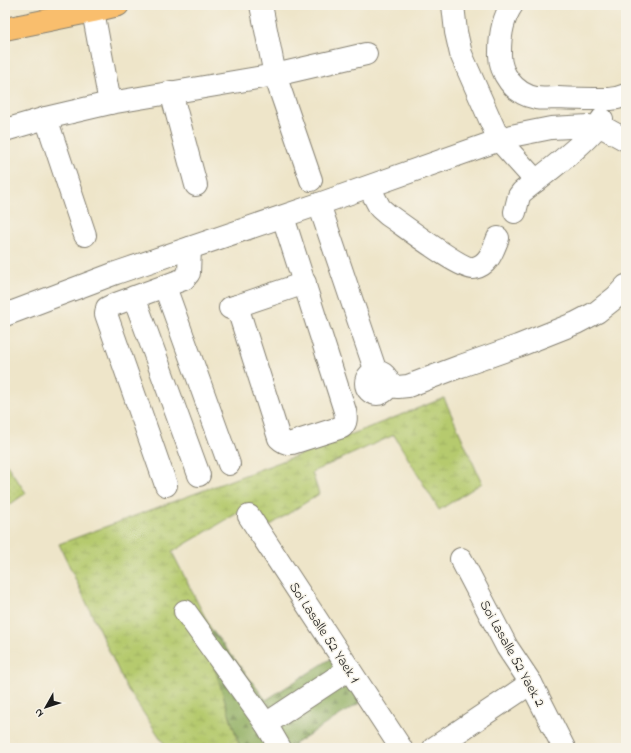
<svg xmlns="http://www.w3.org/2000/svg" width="631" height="753" font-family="'Indie Flower',sans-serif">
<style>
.grass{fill:url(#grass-dots);stroke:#697345}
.forest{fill:url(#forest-firs);stroke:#56653e}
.wetland{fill:url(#wetland-marsh);stroke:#697345}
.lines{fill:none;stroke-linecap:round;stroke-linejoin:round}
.minor-casing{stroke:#858072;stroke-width:24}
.major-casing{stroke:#858072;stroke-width:24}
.minor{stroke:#fff;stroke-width:22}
.major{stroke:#f9be6d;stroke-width:22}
.labels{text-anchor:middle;stroke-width:3;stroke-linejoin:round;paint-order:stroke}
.street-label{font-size:14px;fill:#1c1c1c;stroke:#f7f3e8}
</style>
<defs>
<pattern id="grass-dots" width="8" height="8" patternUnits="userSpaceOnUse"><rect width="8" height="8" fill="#b6ca6e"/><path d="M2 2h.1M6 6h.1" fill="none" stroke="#9cad5f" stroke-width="1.8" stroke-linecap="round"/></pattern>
<pattern id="forest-firs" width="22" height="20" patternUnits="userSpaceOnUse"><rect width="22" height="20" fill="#90ae61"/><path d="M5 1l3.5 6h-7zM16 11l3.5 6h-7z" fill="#758d4f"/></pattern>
<pattern id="wetland-marsh" width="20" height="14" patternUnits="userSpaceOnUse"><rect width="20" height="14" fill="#b6ca6e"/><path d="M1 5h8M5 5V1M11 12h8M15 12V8" fill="none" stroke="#9cad5f"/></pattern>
</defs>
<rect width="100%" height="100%" fill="#f7f3e8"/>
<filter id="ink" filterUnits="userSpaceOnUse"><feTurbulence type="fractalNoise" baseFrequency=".025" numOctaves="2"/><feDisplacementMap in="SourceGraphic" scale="8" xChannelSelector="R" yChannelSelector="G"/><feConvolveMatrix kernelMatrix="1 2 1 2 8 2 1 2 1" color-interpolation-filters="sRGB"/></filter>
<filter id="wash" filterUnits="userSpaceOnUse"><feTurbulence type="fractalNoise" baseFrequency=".012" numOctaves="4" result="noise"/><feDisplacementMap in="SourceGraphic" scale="16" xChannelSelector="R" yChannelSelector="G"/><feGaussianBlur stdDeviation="0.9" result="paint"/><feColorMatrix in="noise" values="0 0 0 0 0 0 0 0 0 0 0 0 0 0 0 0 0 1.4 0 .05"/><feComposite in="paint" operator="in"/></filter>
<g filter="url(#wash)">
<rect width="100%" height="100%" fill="#eee5c9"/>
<!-- grass -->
<polygon class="grass" points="5,462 26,493 5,508"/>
<!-- forest -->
<polygon class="forest" points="211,629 266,700 332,658 361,702 294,744 296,748 240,748 212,660"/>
<!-- wetland -->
<polygon class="wetland" points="444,398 482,483 439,510 394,435 312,472 319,494 269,526 251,505 172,552 211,629 212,660 240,748 167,748 126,687 59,544 296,456"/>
</g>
<g filter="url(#ink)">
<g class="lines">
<defs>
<g id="minor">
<polyline points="261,5 275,75 311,180"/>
<polyline points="453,5 456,32 461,54 499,140 536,181"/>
<path d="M 512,5 C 503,18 500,36 500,52 C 499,73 514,94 536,98 C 543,99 551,98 558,98 C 575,99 592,99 610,99 L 617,98 L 626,95"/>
<polyline points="93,11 110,103"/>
<polyline points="171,92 196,185"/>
<polyline points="46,118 85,235"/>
<polyline points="5,130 46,118 110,103 275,75 366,54"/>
<path d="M 369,187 L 380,208 L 388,215 C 402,224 461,270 474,268 C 489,265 493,250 498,238"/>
<polyline points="319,204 376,372"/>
<path d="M 515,212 L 519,196 L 522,192 C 539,178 595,137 602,119"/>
<polyline points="165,287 229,464"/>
<polyline points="134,297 199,475"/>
<polyline points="237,306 305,283"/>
<path d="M 230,308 L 237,306 L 279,438 C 283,442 286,444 292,443 L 342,427 C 347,422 346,417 345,411 L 283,217"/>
<polyline points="5,315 116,273 319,204 511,136 551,128 589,126 606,129 626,140"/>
<circle cx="377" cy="383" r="11"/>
<polyline points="387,386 398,387 408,386 461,366 518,346 576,323 597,312 616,297 626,286"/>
<polyline points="166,485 106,314 107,308 113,305 184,279 189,273 190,248"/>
<polyline points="249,516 401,748"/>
<polyline points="461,559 507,647 531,683 564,748"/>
<polyline points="185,611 266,724"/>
<polyline points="280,748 266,724 349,669"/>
<polyline points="434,748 531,683"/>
</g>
<polyline id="major" points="5,29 93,11 118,5"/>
</defs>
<!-- minor casing -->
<use href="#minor" class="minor-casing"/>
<!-- major casing -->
<use href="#major" class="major-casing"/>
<!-- minor -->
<use href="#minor" class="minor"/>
<!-- major -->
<use href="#major" class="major"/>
</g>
</g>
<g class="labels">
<!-- street labels -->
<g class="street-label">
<text transform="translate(325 632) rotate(57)" y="5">Soi Lasalle 52 Yaek 1</text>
<text transform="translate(513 653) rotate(61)" y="5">Soi Lasalle 52 Yaek 2</text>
</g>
</g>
<!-- margin -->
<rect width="631" height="753" fill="none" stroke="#f7f3e8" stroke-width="20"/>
<!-- north arrow -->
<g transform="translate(46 707) rotate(231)" stroke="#f7f3e8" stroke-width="3" paint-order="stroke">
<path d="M0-3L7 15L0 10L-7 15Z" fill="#1c1c1c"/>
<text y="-6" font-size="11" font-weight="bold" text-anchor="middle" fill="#1c1c1c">N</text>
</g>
</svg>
